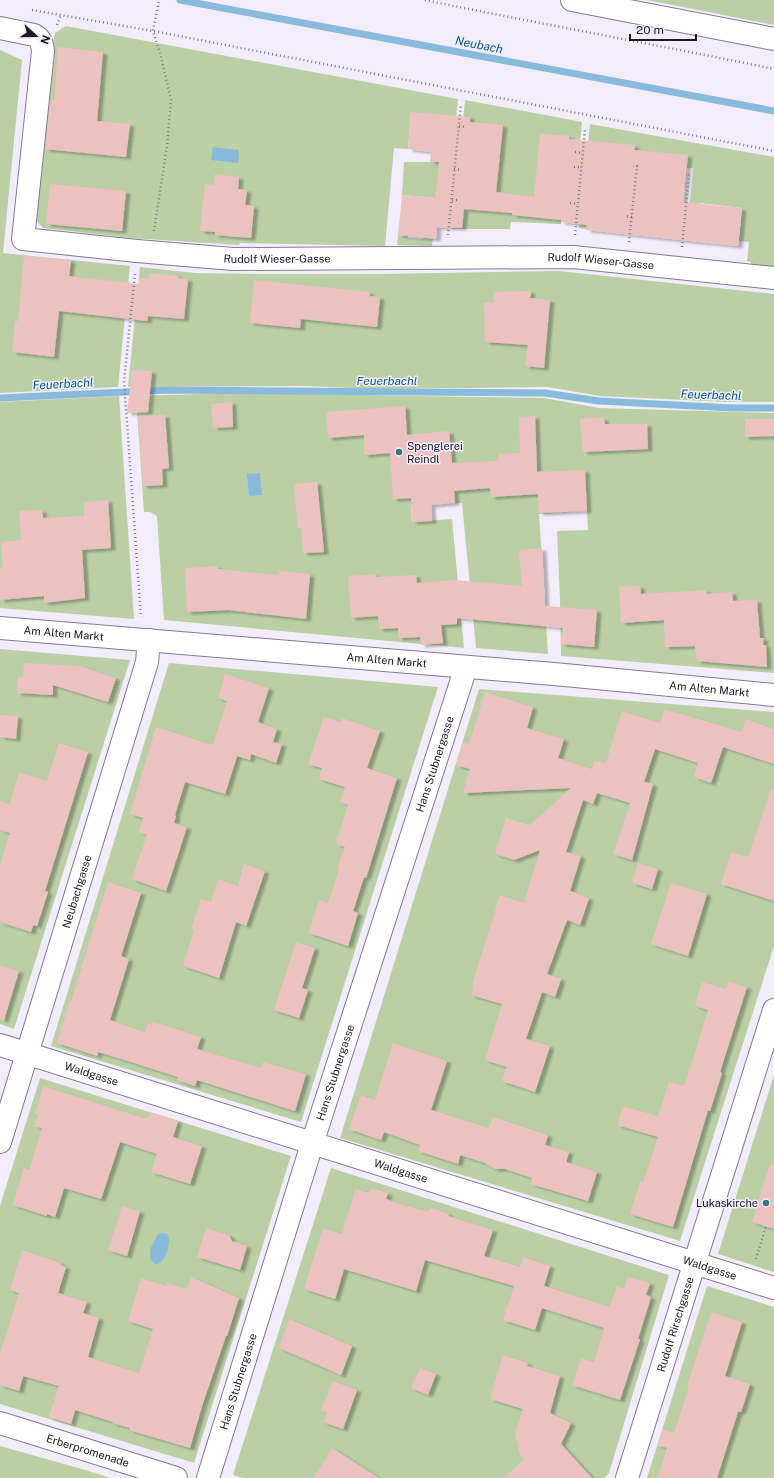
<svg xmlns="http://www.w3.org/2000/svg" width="774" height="1478" font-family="'Public Sans',sans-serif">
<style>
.green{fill:#bbcfa5}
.water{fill:#8abadb}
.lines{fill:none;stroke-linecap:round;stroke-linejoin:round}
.stream{stroke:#8abadb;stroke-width:7}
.building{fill:#ebc2c0;filter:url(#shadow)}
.street-casing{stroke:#867896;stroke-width:24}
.path{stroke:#807b87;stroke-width:2.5;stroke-dasharray:1 3;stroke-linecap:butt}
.street{stroke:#fff;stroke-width:22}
.poi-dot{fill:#327b7c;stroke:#f2edfa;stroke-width:1.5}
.labels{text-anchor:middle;stroke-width:3;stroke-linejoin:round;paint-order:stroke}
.street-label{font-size:11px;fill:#1d1824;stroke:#f2edfa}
.poi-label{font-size:11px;fill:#1d1824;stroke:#f2edfa;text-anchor:start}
.water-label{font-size:12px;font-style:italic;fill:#065c86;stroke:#f2edfa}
</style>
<defs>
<filter id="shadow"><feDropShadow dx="4.5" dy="2.5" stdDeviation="1" flood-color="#0004"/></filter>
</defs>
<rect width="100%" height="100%" fill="#f2edfa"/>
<!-- green -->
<g class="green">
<polygon points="647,0 774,0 774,25"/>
<polygon points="66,26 458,99 453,149 411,112 408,149 394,148 385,246 240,243 239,245 131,238 43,228 34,218 52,49 55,33"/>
<polygon points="0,50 22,60 3,253 130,266 118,387 0,393"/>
<polygon points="465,100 582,122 574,203 562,215 561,224 511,222 510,229 452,229"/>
<polygon points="590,124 774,157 774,269 751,267 751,262 747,261 749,242 739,241 742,208 700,203 696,234 687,233 693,168 687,168 685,190 677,190 587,229 579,228"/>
<polygon points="404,162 451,162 436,193 436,198 402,195"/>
<polygon points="398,235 408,236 408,238 423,239 423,238 433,238 432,246 397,245"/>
<polygon points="140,267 195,273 254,274 383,274 559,271 774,294 774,402 726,402 600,396 547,387 370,389 307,386 128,387"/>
<polygon points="232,393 544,398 599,408 774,413 774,673 561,656 560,599 557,531 588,530 587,511 539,514 548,654 476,648 462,503 411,506 412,522 452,519 464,648 164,620 157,516 150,512 144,512 136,396"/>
<polygon points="119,396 134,619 0,608 0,402"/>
<polygon points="0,649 130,660 14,1029 0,1024"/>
<polygon points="169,663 438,687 301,1122 51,1046"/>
<polygon points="479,689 774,712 774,946 680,1241 340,1138"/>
<polygon points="774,1075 774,1272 718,1254"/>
<polygon points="40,1078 291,1156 194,1463 0,1404 0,1206"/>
<polygon points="331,1168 669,1275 609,1473 604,1478 541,1478 525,1460 504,1478 243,1478 233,1475"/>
<polygon points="707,1286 774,1307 774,1478 647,1478"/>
<polygon points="0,1446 89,1471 110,1478 0,1478"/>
</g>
<!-- water -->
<g class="water">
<polygon points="213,147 239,150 238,163 211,160"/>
<polygon points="260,473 262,495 249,496 247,474"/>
<path d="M 162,1233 L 167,1234 L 169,1238 C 169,1247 166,1263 155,1264 L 150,1259 L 150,1249 L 158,1234 Z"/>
</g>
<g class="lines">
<!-- stream -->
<g class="stream">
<polyline points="180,0 774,111"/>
<polyline points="0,398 168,390 545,393 599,401 732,408 774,408"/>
</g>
</g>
<!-- building -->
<g class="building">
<polygon points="58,47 103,52 97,121 130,124 126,157 45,149 50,100 54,101"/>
<polygon points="411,112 470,117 470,122 503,125 496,192 534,197 540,133 569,136 569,139 635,145 634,150 688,155 683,202 742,208 738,246 586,230 587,225 561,222 561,220 512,215 512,213 464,209 462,228 437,227 436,239 398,235 402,195 436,198 439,162 430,162 431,152 408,149"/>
<polygon points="215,174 239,177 238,189 247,190 245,205 254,206 251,238 215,235 215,232 200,231 205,184 214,185"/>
<polygon points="50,184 126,191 122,231 46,224"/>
<polygon points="24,256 71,260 69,276 139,284 139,278 149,279 150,273 178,276 178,278 188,279 184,319 148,316 147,321 59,311 54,357 12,352 15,321 18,321"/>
<polygon points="254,280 370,292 369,296 380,297 377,327 301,319 300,328 250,323"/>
<polygon points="531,291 530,298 550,300 544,368 525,366 528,345 485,342 484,303 494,302 493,292"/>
<polygon points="132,370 152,371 148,412 127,413"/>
<polygon points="232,402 233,427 213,428 211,404"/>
<polygon points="405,406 407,435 449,431 452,463 492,461 498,460 498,454 520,453 519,417 535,416 537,472 585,470 587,511 539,513 538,494 491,497 490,488 454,491 455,503 431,505 432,521 412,522 411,498 393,499 390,453 364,455 364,435 328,438 326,412"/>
<polygon points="165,415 169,468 162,469 163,485 143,486 138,416"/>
<polygon points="593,418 604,418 605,424 647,424 648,449 583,452 580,419"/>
<polygon points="745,419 774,419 774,436 745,437"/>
<polygon points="317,482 324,552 303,553 301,528 298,528 294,484"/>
<polygon points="108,500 111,548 82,550 85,598 44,603 44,596 0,600 0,568 3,568 1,542 21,540 19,511 42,510 43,518 84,516 84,502"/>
<polygon points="542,548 545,606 597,610 594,647 561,644 563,628 457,618 457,624 441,625 443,643 421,645 420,637 398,638 398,628 379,629 378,616 351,618 348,576 375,574 376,577 416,575 417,583 455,580 522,586 519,550"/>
<polygon points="217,566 218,569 278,575 279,571 310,574 306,619 228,610 187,612 185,568"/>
<polygon points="640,586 641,594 706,590 707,594 732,592 733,601 757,600 760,638 764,638 763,645 766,645 767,667 697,661 695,646 665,647 664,620 621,623 619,587"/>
<polygon points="24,663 80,666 116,678 108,702 53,685 53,695 17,693 18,677 23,677"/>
<polygon points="225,674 269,688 258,722 277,729 273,742 282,744 276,763 251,754 250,760 237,756 225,794 185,782 175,815 176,816 174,823 187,827 166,891 132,879 147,835 139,832 143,818 130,814 156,727 213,745 227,701 218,698"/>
<polygon points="485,692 533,707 527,728 564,739 558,758 592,769 595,760 606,763 622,711 660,723 665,709 742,732 746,719 774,729 774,764 723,747 711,783 694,777 698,763 655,749 644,782 653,784 632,860 613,854 630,803 597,793 593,804 583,800 566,852 581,856 570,891 589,898 580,925 567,920 547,974 561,979 555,997 542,992 526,1039 550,1046 535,1092 502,1081 507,1067 485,1060 502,1004 471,995 474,985 472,985 500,895 524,903 540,850 514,860 495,854 506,818 530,825 571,788 463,793 470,769 456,765 463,742 469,744"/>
<polygon points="0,715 18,716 16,739 0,737"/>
<polygon points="324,717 341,722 342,718 380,731 367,768 397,778 366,878 364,877 353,911 358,913 348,946 309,933 319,900 328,903 339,870 337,869 345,847 336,844 348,805 340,802 345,787 319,779 322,768 308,764"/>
<polygon points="59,743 88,752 45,891 48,892 37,926 33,925 31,932 0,922 0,865 10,833 0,830 0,801 10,804 19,772 47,781"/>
<polygon points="771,789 774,790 774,901 721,884 731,852 748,857"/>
<polygon points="638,863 658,869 652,889 632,883"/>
<polygon points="244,864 265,871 246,926 236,922 219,978 183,966 194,930 191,929 201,899 211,902 218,879 238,886"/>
<polygon points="108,882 141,893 121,956 129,959 110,1020 145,1032 148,1024 151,1025 152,1021 201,1037 197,1049 261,1068 263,1062 306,1074 295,1111 197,1080 195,1086 177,1080 178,1077 115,1057 98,1052 97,1056 57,1043 70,1001 71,1002"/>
<polygon points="671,883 707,894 688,956 651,944"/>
<polygon points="296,942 315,948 302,988 308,990 299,1018 274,1010"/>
<polygon points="0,965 19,971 4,1020 0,1019"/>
<polygon points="729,981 747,987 720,1072 722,1073 710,1111 708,1110 673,1227 630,1214 640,1182 643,1183 658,1137 617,1125 623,1106 658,1116 669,1082 684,1086 692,1063 708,1010 695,1006 702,982 726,989"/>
<polygon points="393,1043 447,1061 431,1110 489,1128 493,1117 548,1135 545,1145 569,1152 566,1162 597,1172 588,1201 531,1184 532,1178 505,1169 495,1169 485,1163 460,1155 458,1164 418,1151 420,1145 384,1132 381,1140 349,1129 361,1095 375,1100"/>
<polygon points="43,1086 147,1119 150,1112 178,1121 173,1137 202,1146 190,1184 151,1172 157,1154 120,1142 101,1199 64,1188 55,1217 47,1214 47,1216 13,1205 24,1168 29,1170 42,1128 34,1126 38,1115 35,1114"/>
<polygon points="770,1164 774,1165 774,1229 752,1222"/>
<polygon points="371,1188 388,1193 386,1199 397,1203 428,1212 431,1208 449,1214 448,1216 493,1230 484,1256 520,1267 523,1257 550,1266 544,1286 610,1307 617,1286 624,1289 628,1277 650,1283 646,1295 651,1297 638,1339 640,1339 620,1400 572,1385 581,1358 594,1362 604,1328 542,1308 535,1330 503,1320 514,1286 425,1260 416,1291 344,1269 335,1299 304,1289 323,1228 342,1234 356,1189 369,1193"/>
<polygon points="122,1206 140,1211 127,1256 108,1250"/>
<polygon points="206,1228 229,1235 232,1241 247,1246 240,1270 197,1257"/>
<polygon points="22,1250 61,1263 60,1265 66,1267 58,1293 87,1302 83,1313 99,1318 88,1357 139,1373 153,1329 128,1321 141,1278 167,1286 167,1283 187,1289 191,1277 239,1298 227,1336 226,1336 202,1406 190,1448 129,1430 130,1428 112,1423 113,1422 75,1410 71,1424 49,1417 59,1386 23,1376 19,1391 0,1385 0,1354 19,1293 10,1290"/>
<polygon points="711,1312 742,1322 725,1376 750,1384 741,1412 738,1412 717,1478 658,1478 667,1448 657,1445 663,1429 674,1433 689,1387 687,1386"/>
<polygon points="289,1319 352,1346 341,1375 279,1348"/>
<polygon points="503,1355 528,1363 527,1366 560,1376 550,1413 571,1423 561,1444 592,1478 504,1478 525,1460 520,1455 515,1434 523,1409 490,1399"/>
<polygon points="420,1368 436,1374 428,1395 411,1388"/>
<polygon points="333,1381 357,1390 343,1429 323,1422 327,1413 321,1410"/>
<polygon points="332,1448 379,1478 314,1478"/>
</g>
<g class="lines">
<defs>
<g id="street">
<polyline points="572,0 774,39"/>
<path id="s1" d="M 0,28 L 34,35 C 41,39 42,43 43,51 L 23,239 L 137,251 L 233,259 L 573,257 L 774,278"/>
<path id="s2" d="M 0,628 L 554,674 L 774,695"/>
<path id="s3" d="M 0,1045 L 774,1288"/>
<path id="s4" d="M 0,1142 L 147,662 L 149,640"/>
<path id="s5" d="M 0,1423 L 176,1478"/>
<path id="s6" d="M 208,1478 L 312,1144 L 466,667"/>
<path id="s7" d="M 627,1478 L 774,1010"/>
</g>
</defs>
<!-- street casing -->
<use href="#street" class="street-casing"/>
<!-- path -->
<g class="path">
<path d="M 425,0 C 541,24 658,45 774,69"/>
<polyline points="32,10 153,31 774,151"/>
<polyline points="57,25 61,15"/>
<polyline points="459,126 466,127"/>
<polyline points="575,152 583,153"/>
<polyline points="574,167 581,167"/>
<polyline points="454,169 461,170"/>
<polyline points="452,200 458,200"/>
<polyline points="570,203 578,204"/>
<polyline points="627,216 632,217"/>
<polyline points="154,231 167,146 171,100 161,57 153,31 159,0"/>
<polyline points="448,235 461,104"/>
<polyline points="575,235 585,130"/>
<polyline points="629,242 637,166 633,166"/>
<polyline points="682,247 689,174 686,174"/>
<polyline points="135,274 124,381 141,617"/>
<polyline points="756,1259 766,1226"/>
</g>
<!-- street -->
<use href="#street" class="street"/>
</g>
<!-- markers -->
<g class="poi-dot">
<circle cx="399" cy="452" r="4"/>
<circle cx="766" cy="1203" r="4"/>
</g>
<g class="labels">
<!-- street labels -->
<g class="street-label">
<text dy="4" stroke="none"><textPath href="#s1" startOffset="498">Rudolf Wieser-Gasse</textPath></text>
<text dy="4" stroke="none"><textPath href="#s1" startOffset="822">Rudolf Wieser-Gasse</textPath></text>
<text dy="4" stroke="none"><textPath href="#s2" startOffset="64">Am Alten Markt</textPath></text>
<text dy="4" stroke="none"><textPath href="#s2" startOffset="388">Am Alten Markt</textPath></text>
<text dy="4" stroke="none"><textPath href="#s2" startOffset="712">Am Alten Markt</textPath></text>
<text dy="4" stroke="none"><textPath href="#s6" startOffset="749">Hans Stubnergasse</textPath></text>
<text dy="4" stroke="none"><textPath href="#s4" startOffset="262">Neubachgasse</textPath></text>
<text dy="4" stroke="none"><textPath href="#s6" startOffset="425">Hans Stubnergasse</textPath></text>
<text dy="4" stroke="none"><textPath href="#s3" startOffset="96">Waldgasse</textPath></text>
<text dy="4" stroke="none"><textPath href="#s3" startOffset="420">Waldgasse</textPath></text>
<text dy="4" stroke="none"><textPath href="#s3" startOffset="744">Waldgasse</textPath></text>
<text dy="4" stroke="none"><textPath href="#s7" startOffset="161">Rudolf Rirschgasse</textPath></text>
<text dy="4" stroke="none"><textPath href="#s6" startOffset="101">Hans Stubnergasse</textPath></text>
<text dy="4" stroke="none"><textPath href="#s5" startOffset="92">Erberpromenade</textPath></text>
</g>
<!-- poi labels -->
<g class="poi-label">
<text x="407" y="450">Spenglerei<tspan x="407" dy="13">Reindl</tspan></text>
<text x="758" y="1207" text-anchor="end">Lukaskirche</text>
</g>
<!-- water labels -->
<g class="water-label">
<text transform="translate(479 45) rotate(11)" y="4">Neubach</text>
<text x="387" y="385">Feuerbachl</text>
<text transform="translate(63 384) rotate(-3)" y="4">Feuerbachl</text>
<text transform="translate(711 395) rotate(2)" y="4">Feuerbachl</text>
</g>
</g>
<!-- north arrow -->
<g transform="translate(36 36) rotate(111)" stroke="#f2edfa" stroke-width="3" paint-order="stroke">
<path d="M0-3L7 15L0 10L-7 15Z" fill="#1d1824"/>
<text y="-6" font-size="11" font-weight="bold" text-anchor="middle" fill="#1d1824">N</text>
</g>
<!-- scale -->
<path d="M630 34v6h66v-6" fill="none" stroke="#1d1824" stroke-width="2"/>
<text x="636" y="34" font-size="12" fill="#1d1824" stroke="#f2edfa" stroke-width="3" paint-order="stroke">20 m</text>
</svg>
